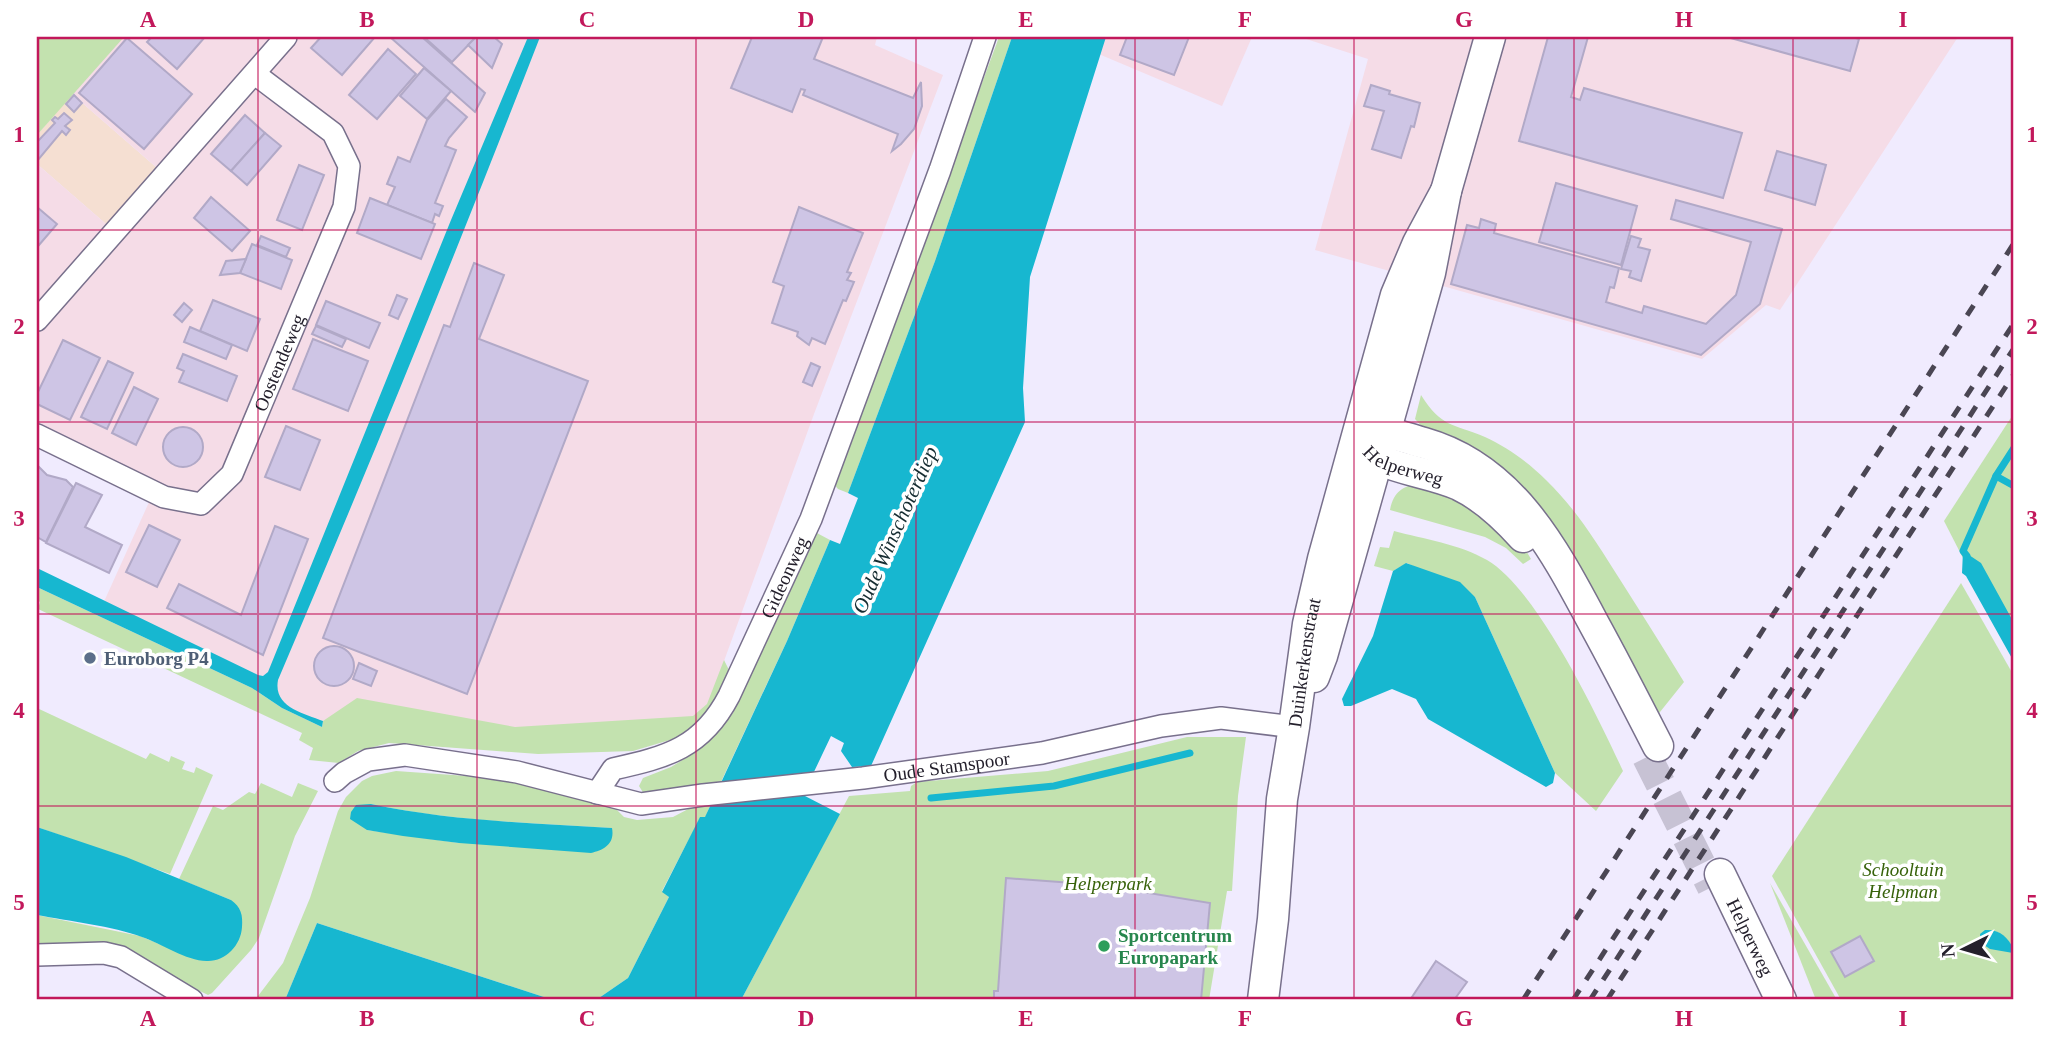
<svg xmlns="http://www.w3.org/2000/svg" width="2051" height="1037" font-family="'Times New Roman',serif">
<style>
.commercial{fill:#f5dfd2}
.industrial{fill:#f5dce7}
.green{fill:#c3e2af;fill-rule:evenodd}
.water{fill:#17b7d0}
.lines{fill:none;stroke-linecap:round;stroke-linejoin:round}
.stream{stroke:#17b7d0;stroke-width:7}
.building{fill:#cec5e5;stroke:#b1a9c7;stroke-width:2}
.secondary-tunnel{stroke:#c7c2d4;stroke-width:30;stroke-dasharray:30 15;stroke-linecap:butt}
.street-casing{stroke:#78708c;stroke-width:24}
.secondary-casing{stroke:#78708c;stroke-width:33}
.street{stroke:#fff;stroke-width:21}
.secondary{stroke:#fff;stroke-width:30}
.rail{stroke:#4a4653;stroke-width:5;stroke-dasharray:12 12;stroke-linecap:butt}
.grid{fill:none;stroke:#c2185b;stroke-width:2;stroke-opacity:0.55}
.service-dot{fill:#5c6f8a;stroke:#fff;stroke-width:2.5}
.leisure-dot{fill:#2e9e5b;stroke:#fff;stroke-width:2.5}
.labels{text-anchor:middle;stroke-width:7;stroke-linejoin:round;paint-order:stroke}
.street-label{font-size:19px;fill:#24202c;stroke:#fff}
.service-label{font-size:19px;font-weight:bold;fill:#4e5e75;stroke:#fff;text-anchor:start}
.park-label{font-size:19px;font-style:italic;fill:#37620a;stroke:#fff}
.leisure-label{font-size:19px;font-weight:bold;fill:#27864d;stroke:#fff;text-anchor:start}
.water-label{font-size:21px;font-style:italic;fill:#162d32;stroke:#fff}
.neatline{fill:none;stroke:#c2185b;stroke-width:2.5}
.grid-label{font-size:23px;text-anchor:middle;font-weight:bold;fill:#c2185b}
</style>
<rect width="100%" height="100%" fill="#f0ebfe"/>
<!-- commercial -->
<polygon class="commercial" points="72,94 164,174 114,231 37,164 37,135"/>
<!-- industrial -->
<g class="industrial">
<polygon points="122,37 877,37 875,45 943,75 814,414 708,705 693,717 515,729 321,723 292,710 102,606 150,500 37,446 37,164 114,231 163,173 72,94"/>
<polygon points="1098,37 1252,37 1222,106 1101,55 1094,51"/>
<polygon points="1300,37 1958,37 1780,310 1766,305 1702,359 1315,250 1368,59"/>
</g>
<!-- green -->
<g class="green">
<polygon points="37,37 124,37 37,135"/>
<polygon points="999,37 1012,37 935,261 848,493 838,489 834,484"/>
<path d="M 1421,395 C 1442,428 1452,423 1485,437 C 1507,447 1529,463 1546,480 C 1576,509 1597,543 1619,578 C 1641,613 1663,647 1684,682 L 1652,722 L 1563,545 L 1426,431 L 1415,419 Z"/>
<polygon points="2014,413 2014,658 1944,521"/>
<path d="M 1421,482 L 1441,484 L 1522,544 L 1531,559 L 1523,564 L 1506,548 L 1485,537 L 1390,510 C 1394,490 1403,487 1421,482 Z"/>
<path d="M 1394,531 C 1424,539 1459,544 1487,560 C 1537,589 1598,717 1623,771 L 1596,811 L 1555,773 L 1475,597 L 1407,563 L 1393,571 L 1374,566 L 1380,547 L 1389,548 Z"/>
<polygon points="815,532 830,540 787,641 720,784 644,794 639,786 643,778 671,767 699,750 733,713"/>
<polygon points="1961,583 2014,676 2014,1000 1841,1000 1772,876"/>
<polygon points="37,587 252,688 282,708 322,727 323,721 357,698 515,727 693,716 707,704 724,660 730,672 710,715 680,737 633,751 538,754 389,743 358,751 339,763 309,760 313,748 299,740 302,733 38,609 40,602 37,600"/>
<polygon points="37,708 146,759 150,753 169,762 171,756 185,762 182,769 194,773 196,767 213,775 170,874 37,827"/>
<polygon points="1187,737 1246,737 1238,796 1232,891 1227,891 1209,1000 741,1000 849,796 910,791 911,786 917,782 1048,771"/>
<path d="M 396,771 L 537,781 L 614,807 L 624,817 L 637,820 L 673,817 L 692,807 L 710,806 L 705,818 L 700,818 L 662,891 L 669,897 L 628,978 L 596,1000 L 553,1000 L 317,923 L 285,1000 L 255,1000 L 283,963 L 310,898 L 338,811 L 346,797 L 362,781 L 372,776 ZM 371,804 C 449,821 532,823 611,828 L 459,843 L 367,830 Z"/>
<polygon points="261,783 292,797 298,783 318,791 295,836 259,938 251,950 212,993 208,995 113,948 37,947 37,915 140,936 186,955 231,900 179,879 213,806 223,810 249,792 255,794"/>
<polygon points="1770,883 1837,1000 1816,1000"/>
</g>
<!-- water -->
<g class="water">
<path d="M 528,37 L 540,37 C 456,253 369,467 278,680 C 273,707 303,713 323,721 L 322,727 L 282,708 L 252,688 L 37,587 L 37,568 L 258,675 L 263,676 L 268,672 L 451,220 Z"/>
<polygon points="1012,37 1106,37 1030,277 1023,388 1025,422 871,766 852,767 841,751 844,743 831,736 803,795 840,814 741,1000 596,1000 628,978 669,897 662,892 700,817 705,817 787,641 830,540 840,544 858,498 848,493 935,261"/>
<polygon points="1963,551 1981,563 2014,623 2014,662 1966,576 1962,573"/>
<polygon points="1406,563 1460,582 1475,597 1555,773 1553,783 1546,787 1428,719 1416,699 1392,689 1351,706 1344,706 1342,699 1373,636 1393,571"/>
<path d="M 371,804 C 450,821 532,823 612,828 C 615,844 604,850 591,853 L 459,843 L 403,836 L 367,830 L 350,819 L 351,812 L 356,805 Z"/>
<path d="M 37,827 L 126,857 L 231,900 C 241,907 243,915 242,927 C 241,945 226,961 208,961 C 188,962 161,943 142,937 C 113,926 68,921 37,915 Z"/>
<polygon points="317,923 553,1000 285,1000"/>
<path d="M 1985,930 C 2000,929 2007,937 2014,949 L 2013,953 L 1990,949 L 1981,943 L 1980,934 Z"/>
</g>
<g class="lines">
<!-- stream -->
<g class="stream">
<polyline points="1996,476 2014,486"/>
<polyline points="1967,556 1963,551 1996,476 2014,448"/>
<polyline points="931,798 1054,786 1190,753"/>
</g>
</g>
<!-- building -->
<g class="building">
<polygon points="152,37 205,37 177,69 147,42"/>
<polygon points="321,37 375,37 342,75 311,48"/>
<polygon points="390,37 422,37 485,93 475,112"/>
<polygon points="424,37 476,37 452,62"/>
<polygon points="476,37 494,37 502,44 492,68 468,45"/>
<polygon points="752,37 823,37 814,59 913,98 921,82 922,106 914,129 901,144 892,151 898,134 803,95 805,90 801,89 792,112 731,88"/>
<polygon points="1127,37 1189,37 1174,75 1120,55"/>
<polygon points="1548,37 1588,37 1571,97 1580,100 1584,88 1742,133 1723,198 1519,141"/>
<polygon points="1727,37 1852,37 1859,39 1850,71"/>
<polygon points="127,38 192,94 144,149 79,93"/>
<polygon points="388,49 416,74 377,119 349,95"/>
<polygon points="424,68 451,91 427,119 400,96"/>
<polygon points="1371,85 1390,91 1389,94 1420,103 1414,127 1411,126 1401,158 1372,149 1384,111 1364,106"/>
<polygon points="74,95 82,103 74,112 66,104"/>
<polygon points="446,99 467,117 449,138 445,146 456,150 435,203 443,206 439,216 435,214 432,223 387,205 395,187 387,184 398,157 410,162 427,120"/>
<polygon points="64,113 72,120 65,126 70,130 66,135 62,131 38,160 37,142 55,123 52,120 55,117 58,119"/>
<polygon points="245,115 265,133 231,171 211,154"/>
<polygon points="265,133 281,146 247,185 231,171"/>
<polygon points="1777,151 1826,165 1815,205 1765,190"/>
<polygon points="299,165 324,175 302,230 277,220"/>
<polygon points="1556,183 1637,206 1621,265 1539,242"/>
<polygon points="211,197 250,231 232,251 194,218"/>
<polygon points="370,198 435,224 421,259 357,233"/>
<polygon points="1676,200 1782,229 1760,304 1701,355 1451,284 1467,225 1479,228 1481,219 1496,224 1494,233 1619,268 1614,288 1610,287 1606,302 1642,313 1644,306 1706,324 1736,295 1751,242 1671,219"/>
<polygon points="37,207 57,224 39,245 37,242"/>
<polygon points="799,207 863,233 847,272 851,273 847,280 854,282 846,301 843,300 825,344 812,338 809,345 797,336 798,332 772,323 784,286 773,282"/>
<polygon points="261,236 290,248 286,257 257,245"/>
<polygon points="1631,236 1641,239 1638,247 1650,250 1641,281 1629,277 1631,271 1621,269"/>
<polygon points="252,244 292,260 281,289 240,273"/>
<polygon points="246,259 240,273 220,275 226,261"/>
<polygon points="474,263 504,275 479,339 588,381 467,694 323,638 444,325 450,327"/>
<polygon points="397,295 407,299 398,319 389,315"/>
<polygon points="213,300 260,319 247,351 200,331"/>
<polygon points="326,301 380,323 369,348 316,325"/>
<polygon points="184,303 192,310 182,322 174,315"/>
<polygon points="316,326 346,339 342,347 312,334"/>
<polygon points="190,327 232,345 226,359 184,342"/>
<polygon points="313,339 368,361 348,411 293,389"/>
<polygon points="63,340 100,358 70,420 37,404 37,394"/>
<polygon points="183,354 237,376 227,401 179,382 184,371 177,368"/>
<polygon points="108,361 133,373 107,429 81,417"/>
<polygon points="811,363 820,367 812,386 803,382"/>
<polygon points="134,387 158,399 136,445 112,433"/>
<polygon points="286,426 320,440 300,490 265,477"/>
<circle cx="183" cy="447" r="20"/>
<polygon points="37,465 47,475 66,480 73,487 46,542 37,537"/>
<polygon points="76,483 102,495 85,527 122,545 109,573 46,543"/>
<polygon points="149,525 180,540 157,587 126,572"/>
<polygon points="275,526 308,539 263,655 167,608 179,584 241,615"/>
<circle cx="334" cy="666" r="20"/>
<polygon points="359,663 377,671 371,686 353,679"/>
<polygon points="1006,878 1100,885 1210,903 1201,1000 994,1000 994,991 998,991"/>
<polygon points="1860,936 1874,961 1845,977 1831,952"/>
<polygon points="1436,961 1467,982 1454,1000 1410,1000"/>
</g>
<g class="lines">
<!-- secondary-tunnel -->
<polyline class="secondary-tunnel" points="1647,757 1712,887"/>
<defs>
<g id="street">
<polyline points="37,320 286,37"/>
<path id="s1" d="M 37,435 L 164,497 L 201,504 L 232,474 L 344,207 L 349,166 L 333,133 L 255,74"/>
<path id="s2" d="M 335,781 L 344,773 L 368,760 L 405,755 L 517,772 L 641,804 L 703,795 L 863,778 L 1042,753 L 1161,726 L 1221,718 L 1294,727"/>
<path id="s3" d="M 597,793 L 613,769 C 667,757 702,748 729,696 L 811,519 L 940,170 L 985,37"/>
<polyline points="37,955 104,953 121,957 192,1000"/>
</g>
<g id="secondary">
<path d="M 1368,435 C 1392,430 1401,437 1424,443 C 1512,468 1554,549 1594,624 C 1616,664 1637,705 1658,746"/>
<path id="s4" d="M 1364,445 C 1369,450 1374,457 1380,460 C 1405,471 1434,474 1459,485 C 1484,497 1505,517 1523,537"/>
<polyline points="1314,677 1322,656 1430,273 1446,191 1490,37"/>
<path id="s5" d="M 1720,874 L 1781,1000"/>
<path id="s6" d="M 1263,1000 L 1273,919 L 1282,799 L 1294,727 L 1308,624 L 1323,559 L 1396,295 L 1418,243 L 1446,191"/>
</g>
</defs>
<!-- street casing -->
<use href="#street" class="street-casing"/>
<!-- secondary casing -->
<use href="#secondary" class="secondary-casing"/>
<!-- street -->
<use href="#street" class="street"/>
<!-- secondary -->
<use href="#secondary" class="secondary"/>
<!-- rail -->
<g class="rail">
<polyline points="1523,1000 2014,243"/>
<polyline points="1573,1000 2014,323"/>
<polyline points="1590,1000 2014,348"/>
<polyline points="1607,1000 2014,374"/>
</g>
</g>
<!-- grid -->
<path class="grid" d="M 258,37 L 258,1000M 477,37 L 477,1000M 696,37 L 696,1000M 916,37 L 916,1000M 1135,37 L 1135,1000M 1354,37 L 1354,1000M 1574,37 L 1574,1000M 1793,37 L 1793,1000M 37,230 L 2014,230M 37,422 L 2014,422M 37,614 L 2014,614M 37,806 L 2014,806"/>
<!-- markers -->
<circle class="service-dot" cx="90" cy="658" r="7"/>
<circle class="leisure-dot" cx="1104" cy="946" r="7"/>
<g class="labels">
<!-- street labels -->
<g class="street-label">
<text dy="7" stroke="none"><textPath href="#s1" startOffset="343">Oostendeweg</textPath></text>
<text dy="7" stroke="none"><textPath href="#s4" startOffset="46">Helperweg</textPath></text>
<text dy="7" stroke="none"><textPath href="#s3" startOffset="303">Gideonweg</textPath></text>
<text dy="7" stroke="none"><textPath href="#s6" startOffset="340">Duinkerkenstraat</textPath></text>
<text dy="7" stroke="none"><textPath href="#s2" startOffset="626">Oude Stamspoor</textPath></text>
<text dy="7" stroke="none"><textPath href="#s5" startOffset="70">Helperweg</textPath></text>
</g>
<!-- service labels -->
<g class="service-label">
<text x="104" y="665">Euroborg P4</text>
</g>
<!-- park labels -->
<g class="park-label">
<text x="1903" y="876">Schooltuin<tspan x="1903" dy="22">Helpman</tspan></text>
<text x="1108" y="890">Helperpark</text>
</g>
<!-- leisure labels -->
<g class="leisure-label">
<text x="1118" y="942">Sportcentrum<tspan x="1118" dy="22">Europapark</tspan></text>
</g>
<!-- water labels -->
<g class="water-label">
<text transform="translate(895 530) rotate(-66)" y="7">Oude Winschoterdiep</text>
</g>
</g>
<!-- border -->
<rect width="2051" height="1037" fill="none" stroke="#ffffff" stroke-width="77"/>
<!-- north arrow -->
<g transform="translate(1964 949) rotate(265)" stroke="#ffffff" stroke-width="5" paint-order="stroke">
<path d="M0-5L12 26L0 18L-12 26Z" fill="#24202c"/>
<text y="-10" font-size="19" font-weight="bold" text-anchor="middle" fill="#24202c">N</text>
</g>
<rect x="38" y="38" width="1974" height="960" class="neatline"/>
<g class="grid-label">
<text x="148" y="27">A</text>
<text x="367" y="27">B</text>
<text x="587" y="27">C</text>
<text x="806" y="27">D</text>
<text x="1026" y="27">E</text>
<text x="1245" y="27">F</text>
<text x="1464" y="27">G</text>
<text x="1684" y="27">H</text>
<text x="1903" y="27">I</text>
<text x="19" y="142">1</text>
<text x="2032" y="142">1</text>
<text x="19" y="334">2</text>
<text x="2032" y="334">2</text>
<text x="19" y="526">3</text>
<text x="2032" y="526">3</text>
<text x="19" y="718">4</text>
<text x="2032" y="718">4</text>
<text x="19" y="910">5</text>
<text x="2032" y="910">5</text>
<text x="148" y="1026">A</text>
<text x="367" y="1026">B</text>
<text x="587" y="1026">C</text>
<text x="806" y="1026">D</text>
<text x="1026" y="1026">E</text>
<text x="1245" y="1026">F</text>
<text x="1464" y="1026">G</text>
<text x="1684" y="1026">H</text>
<text x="1903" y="1026">I</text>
</g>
</svg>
